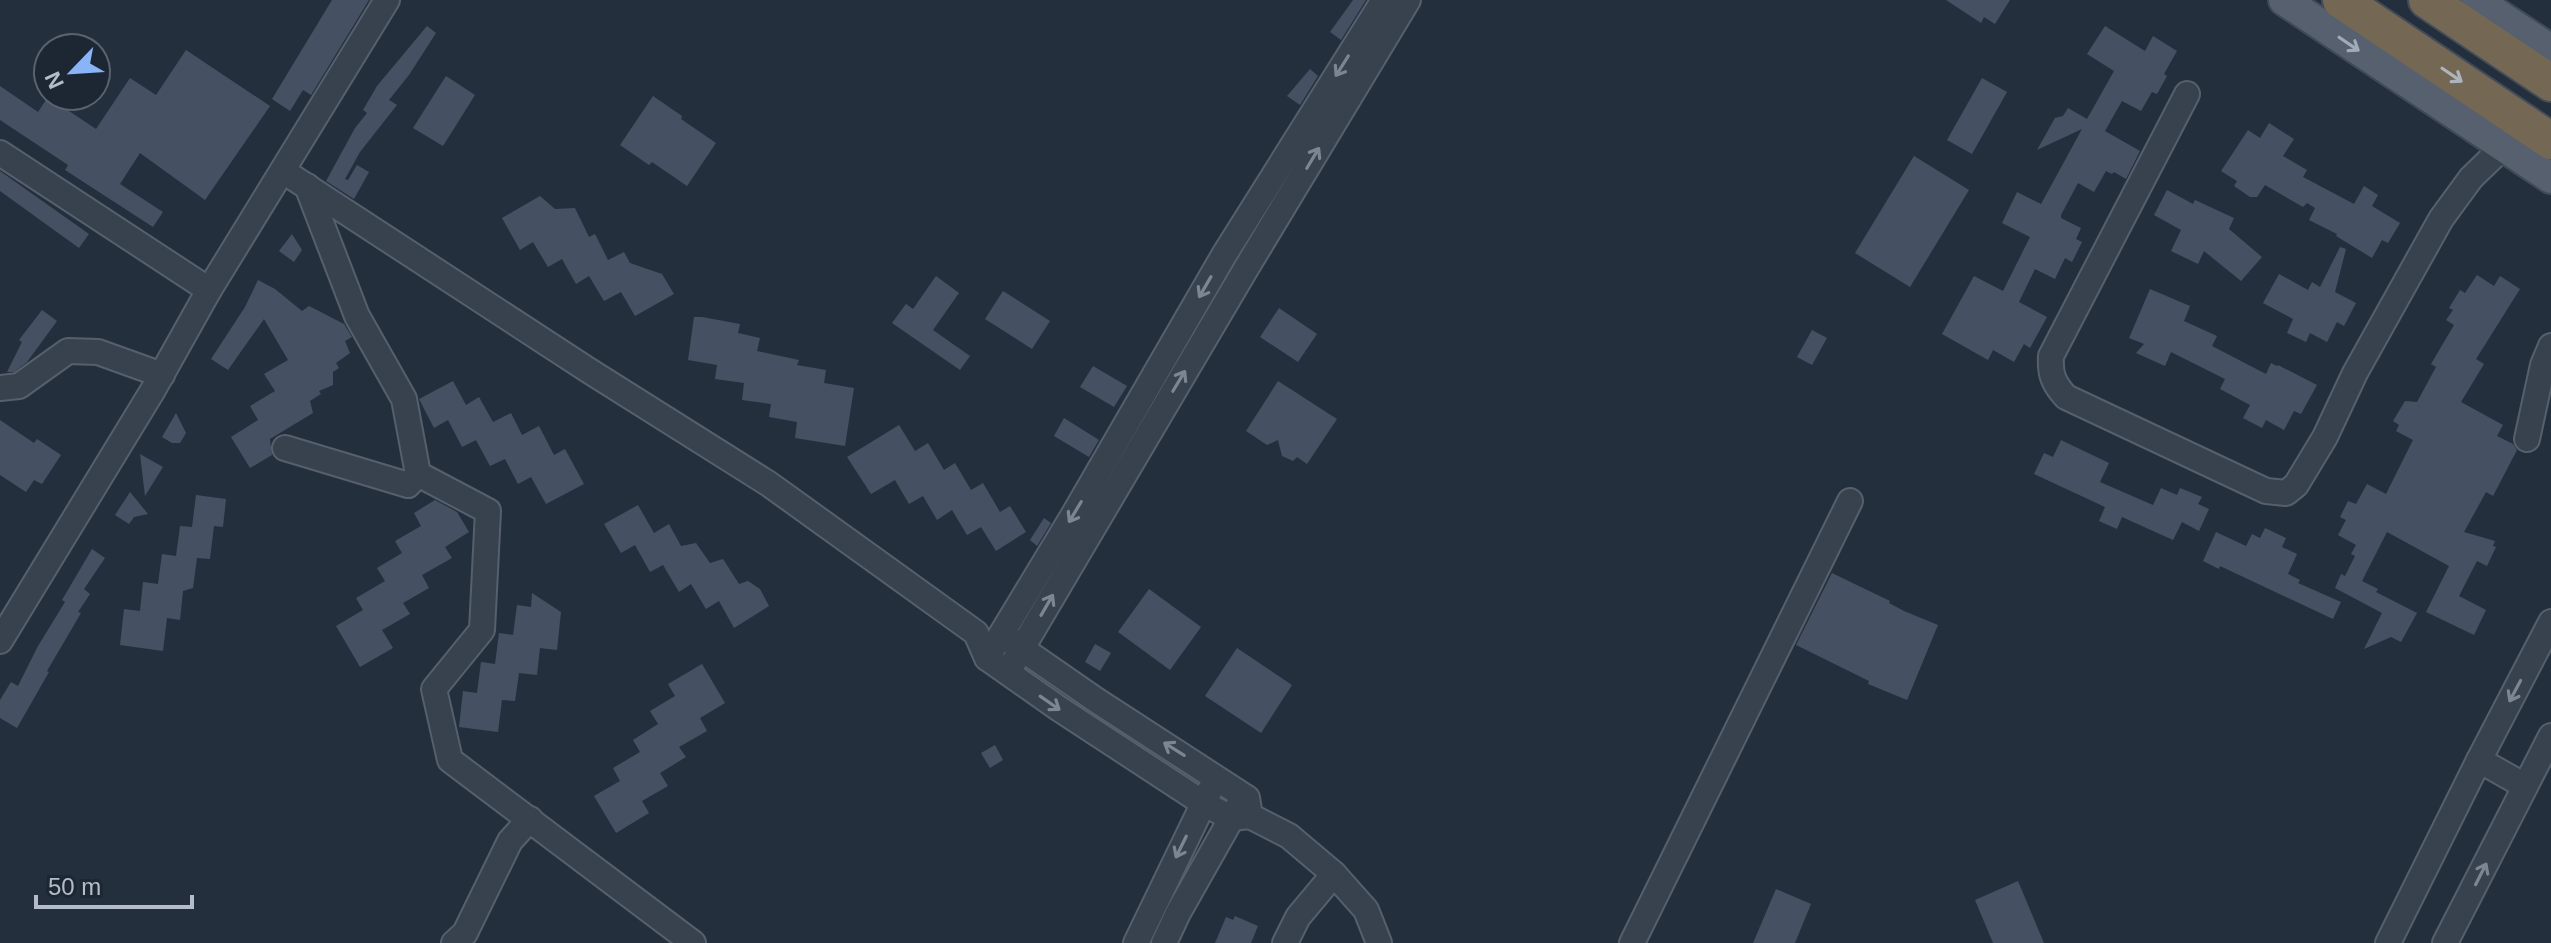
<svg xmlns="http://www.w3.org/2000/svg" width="2551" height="943" font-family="Helvetica,sans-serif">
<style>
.building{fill:#455162}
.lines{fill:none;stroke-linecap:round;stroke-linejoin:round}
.minor-casing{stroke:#565f6c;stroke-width:28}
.major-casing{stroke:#414a57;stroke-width:34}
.highway-casing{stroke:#434c59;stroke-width:40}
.minor{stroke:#38414e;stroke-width:24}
.major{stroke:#56606e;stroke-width:30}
.highway{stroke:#746855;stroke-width:36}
.oneway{stroke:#a1aab7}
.oneway2{stroke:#7c8592}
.oneway3{stroke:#aeb4bd}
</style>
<rect width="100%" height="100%" fill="#242f3e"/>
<!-- building -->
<g class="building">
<polygon points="332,0 369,0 311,95 303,90 290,111 272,99"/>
<polygon points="1353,0 1366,0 1341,40 1330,32"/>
<polygon points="1946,0 2010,0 1995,24 1984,17 1981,23"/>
<polygon points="427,26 436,33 409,75 389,100 397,105 360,152 345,179 348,180 357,165 369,172 354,199 326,181 355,128 367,113 363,110 377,86"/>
<polygon points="2105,26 2145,51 2153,36 2177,51 2164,74 2167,76 2157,94 2152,92 2141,111 2122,101 2105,131 2140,151 2126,179 2114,172 2112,174 2106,171 2094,192 2078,183 2061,215 2061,218 2081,228 2076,239 2082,242 2072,262 2065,258 2055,279 2035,269 2019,302 2047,317 2030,348 2024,344 2014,362 1993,350 1988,360 1942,334 1974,276 2003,291 2030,237 2002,223 2017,192 2041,204 2082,129 2037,150 2055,118 2063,116 2068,108 2087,119 2114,71 2087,54"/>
<polygon points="186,50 270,106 205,200 140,153 120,184 163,212 153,227 65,170 68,165 0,120 0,86 38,112 48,97 96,129 130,78 156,95"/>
<polygon points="1310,69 1318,76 1300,105 1287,96"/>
<polygon points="446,76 475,95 443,146 413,128"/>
<polygon points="1982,78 2007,92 1972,154 1947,140"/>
<polygon points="653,96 682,116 681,119 716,143 687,186 652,162 649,165 620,145"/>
<polygon points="2269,123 2294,139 2283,156 2307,170 2303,177 2354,204 2364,186 2378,195 2372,206 2400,223 2388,243 2382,240 2372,258 2336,236 2337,234 2309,220 2315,208 2307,203 2303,207 2265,185 2257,197 2250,197 2234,186 2237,181 2221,171 2248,130 2260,138"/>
<polygon points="1914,156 1969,190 1910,287 1855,253"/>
<polygon points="0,171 89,234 79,248 0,191"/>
<polygon points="2167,190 2193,204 2195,200 2234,218 2229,229 2262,257 2241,281 2204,251 2198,264 2171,251 2181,230 2154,215"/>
<polygon points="540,196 555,209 575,208 589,237 595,234 608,260 624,252 630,263 662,274 674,294 635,316 621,292 604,301 589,276 576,284 562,259 548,267 533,242 520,250 502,218"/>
<polygon points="292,234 302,250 294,262 279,251"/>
<polygon points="2340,247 2346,249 2335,292 2356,303 2344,326 2337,322 2327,342 2310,333 2306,342 2287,333 2293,319 2263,303 2279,274 2308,290 2312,282 2320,287"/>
<polygon points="2477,275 2494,286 2500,276 2520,289 2476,359 2484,364 2461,402 2503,425 2497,436 2513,444 2517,450 2493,496 2486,492 2464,532 2495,541 2493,546 2496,547 2487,566 2477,561 2459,596 2486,610 2474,635 2426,612 2449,566 2387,532 2362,581 2378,589 2376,592 2417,613 2401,642 2391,637 2364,649 2382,613 2335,588 2341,574 2345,576 2355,556 2351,554 2356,545 2338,535 2346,520 2340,517 2348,501 2356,504 2367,484 2386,494 2413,440 2396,431 2399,425 2393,421 2405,401 2417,402 2436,367 2431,364 2454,325 2446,320 2453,310 2449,308 2460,290 2465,293"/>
<polygon points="936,276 959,293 933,330 970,356 960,370 892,323 906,304 913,309"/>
<polygon points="258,280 275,289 302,311 309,306 344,324 352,337 345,341 350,353 336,363 339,368 333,372 333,385 319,391 321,394 310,401 313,413 270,439 272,455 250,468 231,437 258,420 250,406 275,391 264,374 288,360 264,319 228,370 211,359 245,307"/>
<polygon points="2150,289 2190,306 2184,321 2217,336 2212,346 2266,374 2271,363 2277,366 2278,365 2317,385 2301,414 2294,411 2284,430 2266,420 2262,428 2243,418 2250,405 2220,389 2225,379 2171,352 2165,366 2136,353 2144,344 2129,338"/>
<polygon points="1003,291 1050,321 1032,349 985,319"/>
<polygon points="1279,308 1317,334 1298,362 1260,337"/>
<polygon points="42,310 57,321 27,362 14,372 7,372 22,342 19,340"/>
<polygon points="694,317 702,317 740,324 738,333 760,338 757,351 799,360 797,365 826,370 824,383 854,388 845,446 795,438 797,422 769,417 771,404 742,400 744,383 715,379 717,365 688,360"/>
<polygon points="1812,330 1827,338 1812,365 1797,357"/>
<polygon points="1093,366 1127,386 1114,407 1080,387"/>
<polygon points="453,381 466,405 479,397 493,422 511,413 522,435 539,426 554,455 565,449 584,484 546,504 531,477 518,484 505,459 490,466 476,440 462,447 448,420 434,428 419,399"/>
<polygon points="1278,381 1337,419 1307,464 1297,457 1293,461 1282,456 1278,440 1267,445 1246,431"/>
<polygon points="176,413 186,433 180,443 172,443 162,437"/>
<polygon points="1064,418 1099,440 1089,457 1054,436"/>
<polygon points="0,420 34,443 37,439 61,455 42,484 34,480 26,492 0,475"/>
<polygon points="899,425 915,451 928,443 944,470 955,463 971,490 983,483 1000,512 1010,506 1026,532 996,551 981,527 967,535 952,510 937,520 923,496 909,504 895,480 871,494 847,457"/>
<polygon points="2061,440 2109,463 2100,482 2153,505 2161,488 2177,495 2180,488 2202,497 2198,504 2209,509 2199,531 2182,522 2173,540 2122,517 2117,529 2099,521 2105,507 2034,474 2044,453 2053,457"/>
<polygon points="140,454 163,467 145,496"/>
<polygon points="130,492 148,514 134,517 129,524 115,515"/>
<polygon points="196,495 226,499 223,527 214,526 210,559 197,558 193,588 183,591 180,620 167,618 163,651 120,645 124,609 140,611 143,582 158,584 162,554 176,556 180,526 192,527"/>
<polygon points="435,500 457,512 469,532 445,547 452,558 422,575 429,588 403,603 410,614 382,630 393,648 360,667 336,626 363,610 356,598 385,581 377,568 402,553 395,541 421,526 414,513"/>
<polygon points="638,505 654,533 669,524 681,546 696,543 710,563 723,559 739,584 748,581 760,589 769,606 734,628 719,601 706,609 691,584 679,592 663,565 650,572 635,545 621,553 604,524"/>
<polygon points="1044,518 1051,523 1037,546 1030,540"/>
<polygon points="2265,528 2286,538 2282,547 2297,554 2288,574 2300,580 2298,583 2341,602 2333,619 2220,566 2219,569 2203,561 2216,532 2246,546 2252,534 2260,538"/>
<polygon points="92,549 105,558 84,589 90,594 78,612 81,613 47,671 49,672 17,728 0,718 0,700 11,682 18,686 38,646 65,602 62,600"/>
<polygon points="1832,573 1890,601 1889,603 1904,611 1938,625 1907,700 1868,684 1869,681 1796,645"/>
<polygon points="1149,589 1201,627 1170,670 1118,632"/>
<polygon points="532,593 561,612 557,650 540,648 537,675 519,673 515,701 502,700 498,732 459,727 463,691 477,693 481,662 495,664 499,633 513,635 517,605 531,607"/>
<polygon points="1095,644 1111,653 1100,671 1085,662"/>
<polygon points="1237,648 1292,685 1261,733 1205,696"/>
<polygon points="702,664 725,703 700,718 707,731 679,747 686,757 660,773 668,786 642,801 649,813 616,833 594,796 620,781 613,768 640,752 633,740 658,724 650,711 675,696 668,684"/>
<polygon points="995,745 1003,760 990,768 981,753"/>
<polygon points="2018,881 2044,943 1993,943 1975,900"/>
<polygon points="1776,889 1811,904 1795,943 1753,943"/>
<polygon points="1235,916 1258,926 1251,943 1215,943 1226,917 1233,920"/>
</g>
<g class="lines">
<defs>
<g id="minor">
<path d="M 2187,94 L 2051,356 C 2050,374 2053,383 2066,397 L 2266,491 L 2286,493 L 2296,485 L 2325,437 L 2355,373 L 2441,219 L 2471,178 L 2503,147"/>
<polyline points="0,153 209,290"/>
<polyline points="283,171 588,370 769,484 976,633 987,658 1058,708 1203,803 1231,818 1250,816 1289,836 1334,874 1366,910 1379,943"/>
<polyline points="307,186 357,316 404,399 418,474 488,511 482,630 434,689 450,760 693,943"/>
<polyline points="0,388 19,386 68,351 98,352 162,375"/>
<polyline points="2527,439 2543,365 2551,346"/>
<polyline points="285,448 408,485 418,474"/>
<polyline points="1008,639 1096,700 1247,798 1250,816"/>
<polyline points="0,641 153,390 209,290 387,0"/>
<polyline points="987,658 1074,514 1224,255 1384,0"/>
<polyline points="1008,672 1247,267 1408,0"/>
<polyline points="2479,760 2525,786"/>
<polyline points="454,943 465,933 510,841 530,819"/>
<polyline points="1136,943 1210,790"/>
<polyline points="1164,943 1178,913 1239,805"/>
<polyline points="1285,943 1298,917 1334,874"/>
<polyline points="1632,943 1850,501"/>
<polyline points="2388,943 2479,760 2551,622"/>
<polyline points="2445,943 2551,736"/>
</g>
<g id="major">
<polyline points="2284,0 2551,178"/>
<polyline points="2476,0 2551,50"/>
</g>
<g id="highway">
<polyline points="2341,0 2551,141"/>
<polyline points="2427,0 2551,83"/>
</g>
</defs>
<!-- minor casing -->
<use href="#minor" class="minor-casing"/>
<!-- major casing -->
<use href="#major" class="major-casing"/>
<!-- highway casing -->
<use href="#highway" class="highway-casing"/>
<!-- minor -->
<use href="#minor" class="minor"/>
<!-- major -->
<use href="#major" class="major"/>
<!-- highway -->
<use href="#highway" class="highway"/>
</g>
<!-- one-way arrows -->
<defs><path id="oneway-shaft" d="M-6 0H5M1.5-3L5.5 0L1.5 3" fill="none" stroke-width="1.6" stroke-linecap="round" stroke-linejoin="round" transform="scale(2)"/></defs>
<use class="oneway" href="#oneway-shaft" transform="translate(2349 44) rotate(34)"/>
<g class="oneway2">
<use href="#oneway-shaft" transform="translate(1342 66) rotate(122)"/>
<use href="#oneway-shaft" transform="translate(1313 158) rotate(-59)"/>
<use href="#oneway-shaft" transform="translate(1205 287) rotate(120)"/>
<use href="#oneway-shaft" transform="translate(1179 381) rotate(-59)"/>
<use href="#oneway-shaft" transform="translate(1075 512) rotate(121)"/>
<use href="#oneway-shaft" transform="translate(1047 605) rotate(-60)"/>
<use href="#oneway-shaft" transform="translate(2515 691) rotate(118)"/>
<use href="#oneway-shaft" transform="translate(1050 703) rotate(35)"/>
<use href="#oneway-shaft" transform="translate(1174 749) rotate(-148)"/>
<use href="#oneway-shaft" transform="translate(1181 847) rotate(116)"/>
<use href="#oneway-shaft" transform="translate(2481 874) rotate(-63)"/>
</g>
<use class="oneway3" href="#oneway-shaft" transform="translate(2452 75) rotate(34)"/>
<!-- north arrow -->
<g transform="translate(72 72) rotate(245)"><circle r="38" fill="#1d2633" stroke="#59626f" stroke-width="2"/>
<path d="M0-6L14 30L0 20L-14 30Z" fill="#8ab4f8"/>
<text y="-12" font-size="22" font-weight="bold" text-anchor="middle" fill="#b4bcc9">N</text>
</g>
<!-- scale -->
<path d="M36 895v12h156v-12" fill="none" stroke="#b4bcc9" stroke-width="4"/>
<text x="48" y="895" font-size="24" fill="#b4bcc9" stroke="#1d2633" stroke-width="6" paint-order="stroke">50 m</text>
</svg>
